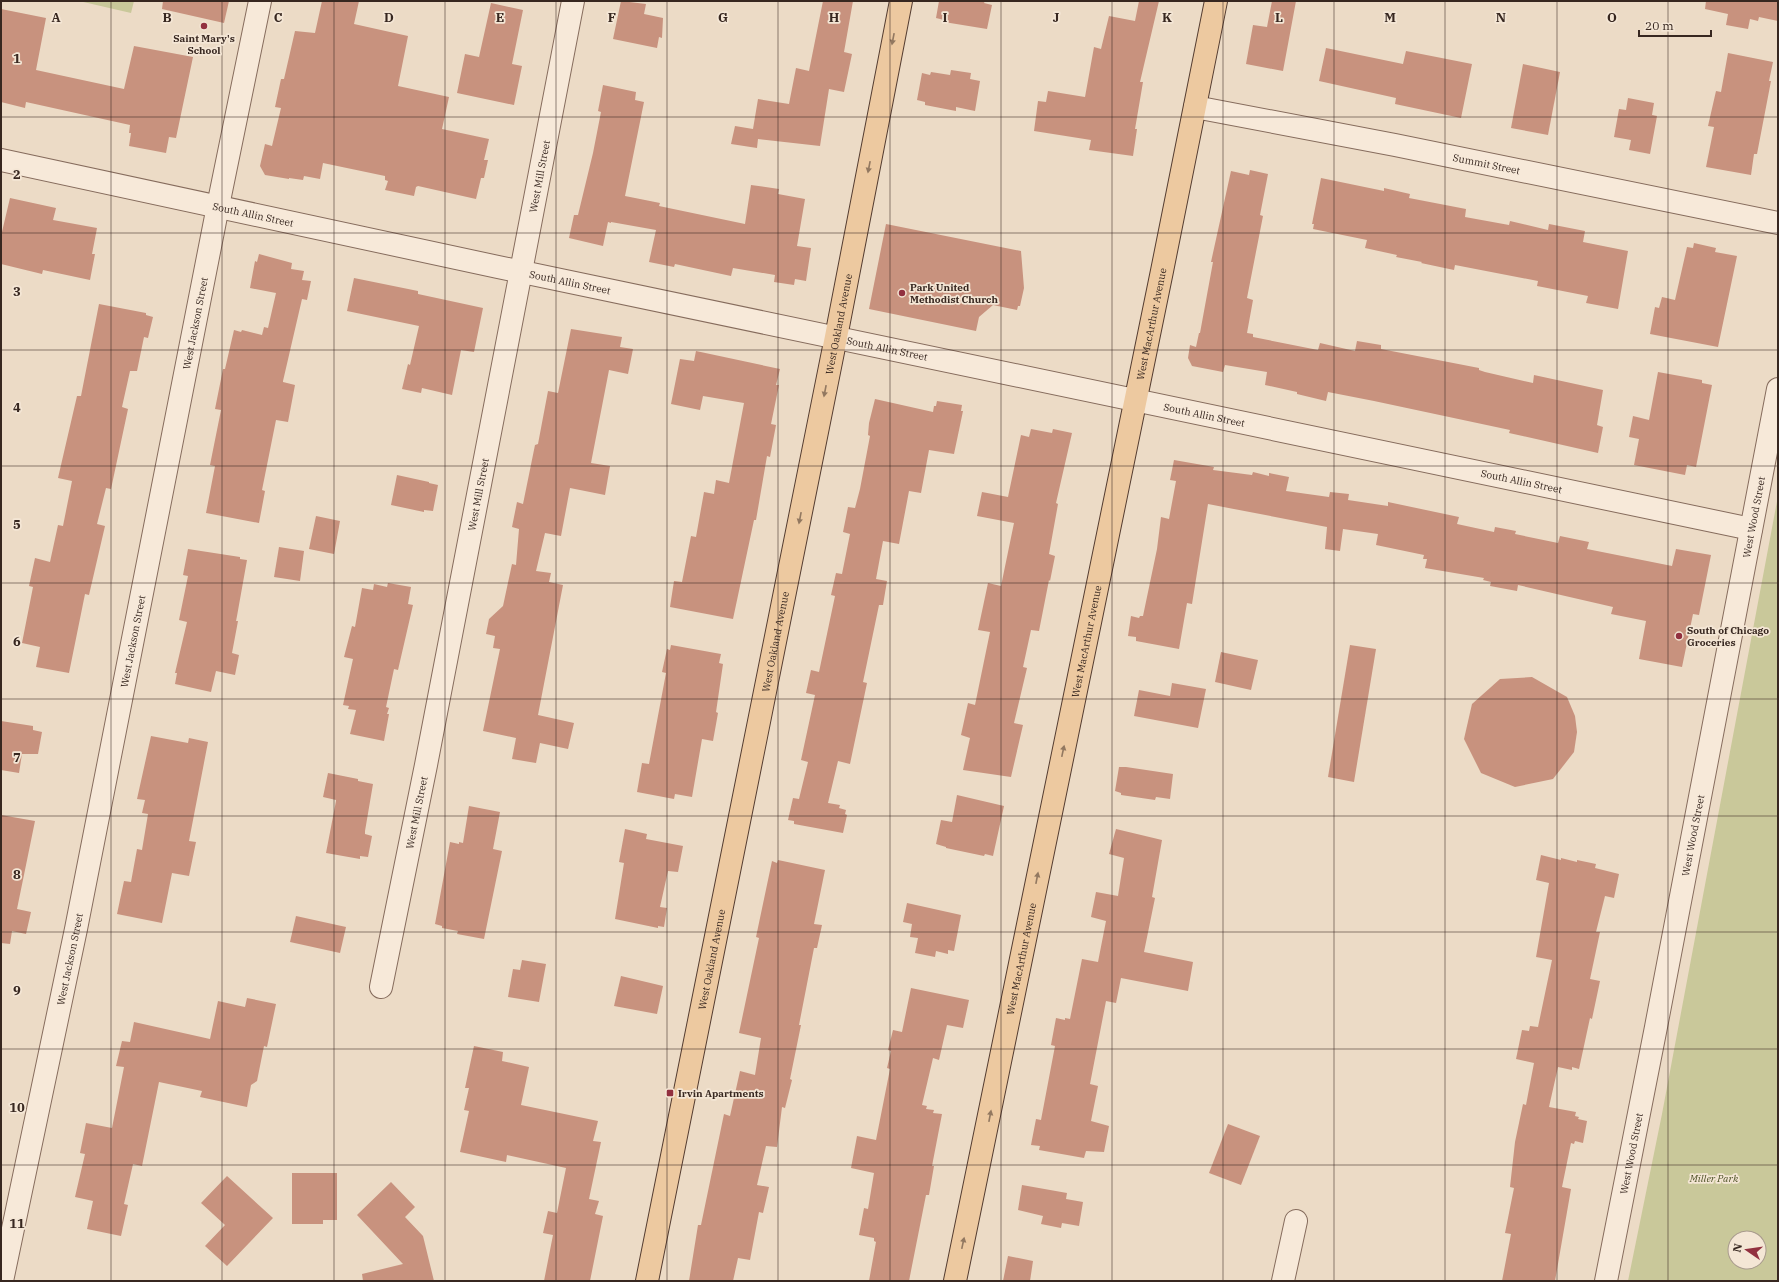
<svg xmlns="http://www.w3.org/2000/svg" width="1779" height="1282" font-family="'IBM Plex Serif',serif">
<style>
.green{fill:#c9c89a;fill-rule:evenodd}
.building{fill:#c8927e}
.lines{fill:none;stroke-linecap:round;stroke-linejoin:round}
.minor-casing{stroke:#866c5d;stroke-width:24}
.major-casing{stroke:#543c30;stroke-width:24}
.minor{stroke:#f7e9d9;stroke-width:22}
.major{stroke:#edc9a0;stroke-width:22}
.oneway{fill:#927860}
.grid{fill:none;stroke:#372720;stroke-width:1;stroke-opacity:0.55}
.poi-dot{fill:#92303f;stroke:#f4e6d5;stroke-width:1.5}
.labels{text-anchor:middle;stroke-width:3.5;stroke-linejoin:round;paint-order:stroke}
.poi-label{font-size:10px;font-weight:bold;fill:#372720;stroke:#f4e6d5;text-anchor:start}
.street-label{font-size:10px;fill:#372720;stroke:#f4e6d5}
.park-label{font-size:10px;font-style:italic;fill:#4e5227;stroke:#f4e6d5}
.grid-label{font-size:13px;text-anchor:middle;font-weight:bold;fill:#372720;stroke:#f4e6d5;stroke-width:3.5;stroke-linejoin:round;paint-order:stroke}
</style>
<rect width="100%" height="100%" fill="#ecdbc6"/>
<!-- green -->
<g class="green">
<polygon points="79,1 134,1 131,13"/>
<path d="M 1778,496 L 1778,1281 L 1628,1281 L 1662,1114 ZM 1735,1238 L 1759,1238 L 1759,1262 L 1735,1262 Z"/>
</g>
<!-- building -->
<g class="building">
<polygon points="163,1 229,1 224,23 162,9"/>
<polygon points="322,1 359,1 354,24 408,36 398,86 449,97 442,129 489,139 484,160 488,160 484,178 481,178 476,199 418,186 416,187 414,196 385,190 388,181 385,180 385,176 323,163 320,179 304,176 303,180 289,178 289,179 265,175 260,166 265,144 272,146 281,108 275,107 281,79 284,79 295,31 315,33"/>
<polygon points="621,1 646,4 644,14 663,18 662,38 659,37 657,48 613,39"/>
<polygon points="823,1 853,1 844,52 852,54 844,92 829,89 820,146 758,139 757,148 731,144 735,126 753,129 758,99 789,104 796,68 809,71"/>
<polygon points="939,1 985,1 984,3 992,5 987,29 944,22 944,20 936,18"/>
<polygon points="1139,1 1159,1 1140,82 1143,82 1135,129 1137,129 1133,156 1089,150 1091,140 1034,131 1038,101 1046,102 1048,91 1085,97 1094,47 1101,49 1109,16 1135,21"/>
<polygon points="1272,1 1296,1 1283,71 1246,64 1253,25 1267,27"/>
<polygon points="1706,1 1778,1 1778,21 1759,17 1758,21 1750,19 1748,29 1726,25 1728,14 1705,9"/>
<polygon points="491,3 523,10 512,64 522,66 514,105 457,93 465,54 479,57"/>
<polygon points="1,9 46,18 36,70 124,89 134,46 193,57 176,138 169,137 166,153 129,146 131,133 129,133 130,125 26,102 25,108 1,102"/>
<polygon points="1326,48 1403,64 1406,51 1472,64 1461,118 1395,104 1396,98 1319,81"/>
<polygon points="1728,53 1773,62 1769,81 1771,81 1757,154 1754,154 1751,175 1706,167 1714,127 1708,126 1716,91 1721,92"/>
<polygon points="1523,64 1560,72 1548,135 1511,128"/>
<polygon points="951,70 971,73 970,79 980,81 975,111 956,107 956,111 925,105 925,102 917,100 922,73 930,75 931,72 950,75"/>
<polygon points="603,85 636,92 635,100 644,102 625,196 660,203 659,206 745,224 751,185 779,189 778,194 805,199 797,246 811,248 806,281 795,279 794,285 774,282 775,275 733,268 731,276 675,264 674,267 649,262 656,230 611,222 611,223 608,222 603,246 569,238 574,215 578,215 593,153 601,112 598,111"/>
<polygon points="1628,98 1654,103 1652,115 1657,116 1650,154 1629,150 1631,140 1614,137 1619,109 1626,110"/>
<polygon points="1250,170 1268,174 1260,215 1263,216 1247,298 1253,300 1247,333 1253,334 1253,337 1318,350 1320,343 1355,351 1357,341 1381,345 1381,349 1479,368 1479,370 1485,372 1533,383 1534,375 1603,390 1597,425 1603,427 1598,453 1509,433 1510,430 1374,401 1328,392 1326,401 1297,394 1297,392 1265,385 1267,372 1225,365 1223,372 1192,366 1188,358 1190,345 1196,347 1199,333 1200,333 1213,262 1211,262 1231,171 1249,175"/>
<polygon points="1321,178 1384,191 1384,188 1410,194 1409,198 1466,209 1465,217 1509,225 1510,221 1548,230 1549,224 1585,231 1583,242 1628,251 1618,309 1586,303 1588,296 1537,286 1538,281 1455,265 1454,270 1421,263 1422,262 1396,257 1397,255 1365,248 1367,240 1313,229 1314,224 1312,224"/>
<polygon points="10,198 56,208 53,220 97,228 92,254 95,254 90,280 43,270 42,274 1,264 1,236"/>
<polygon points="886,224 1021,251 1024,288 1020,306 1018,306 1017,310 993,305 979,317 976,331 869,309"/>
<polygon points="1694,243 1716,248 1715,252 1737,256 1718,347 1650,334 1655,307 1659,308 1662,297 1675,300 1687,247 1693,248"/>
<polygon points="259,254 292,263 291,269 304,271 302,280 311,281 307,300 302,299 283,381 283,382 295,385 288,422 276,420 262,490 265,491 259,523 206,513 215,466 210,465 221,410 215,409 223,369 225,369 234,330 241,332 242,330 262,335 264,327 268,328 276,293 250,288 255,261 257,262"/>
<polygon points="354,278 418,291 418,294 483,308 474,352 461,350 452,395 422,388 421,393 402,389 408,364 410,365 419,326 347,311"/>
<polygon points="99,304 146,313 146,315 153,317 148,338 144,337 137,371 130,371 122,407 128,409 111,489 106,488 97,524 105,526 89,595 85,594 69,673 36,667 40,647 22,643 33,587 29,586 35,558 50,562 58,525 63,526 72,481 58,478 77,396 81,396"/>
<polygon points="571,329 622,337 620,347 633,349 628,374 609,370 591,463 610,466 605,495 570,488 561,536 545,533 536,571 551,573 549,582 563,585 538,715 574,723 568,749 540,743 536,763 512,759 516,738 483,731 500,649 493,648 495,636 486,634 489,619 503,606 512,564 516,565 519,529 512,527 517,502 523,504 535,445 538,444 548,391 558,393"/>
<polygon points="696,351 780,369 776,385 779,385 771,424 776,425 770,457 767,456 756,520 754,520 733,619 670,607 674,581 682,582 691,536 696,537 704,492 714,494 716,480 729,483 744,403 703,396 700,410 671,404 680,359 694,361"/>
<polygon points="1658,372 1702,380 1702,383 1712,385 1696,467 1687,465 1685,475 1634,465 1639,439 1629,437 1633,416 1649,420"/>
<polygon points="875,399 933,412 934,406 936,406 937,401 962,405 961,411 963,411 954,454 929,450 921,493 909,491 899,544 883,541 876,579 887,581 883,605 879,605 863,682 867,683 850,764 838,761 828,803 840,805 839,808 846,810 845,814 847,815 843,833 794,824 794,821 788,820 793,798 799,799 808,762 801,760 815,695 806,693 811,670 819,672 835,596 831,595 836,573 842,574 850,534 843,532 848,507 855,508 860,489 870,436 868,435 869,423"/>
<polygon points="1031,429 1052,433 1053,429 1072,433 1056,503 1058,504 1049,554 1055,556 1050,581 1049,580 1039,631 1031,630 1023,667 1027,668 1014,723 1023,725 1011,777 963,770 970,738 961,735 968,703 975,705 990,632 978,630 988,583 1001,586 1014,523 977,516 982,492 1008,497 1021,435 1029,437"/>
<polygon points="1174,460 1214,467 1213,470 1252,475 1253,472 1269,476 1269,473 1289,477 1286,491 1329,497 1330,492 1349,494 1348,500 1388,506 1388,502 1459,517 1457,524 1494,532 1495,527 1516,531 1515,534 1558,543 1560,536 1589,542 1587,549 1672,566 1676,549 1711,555 1699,615 1693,614 1682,667 1639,659 1646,621 1611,614 1613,607 1518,585 1517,591 1490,586 1491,582 1483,580 1484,578 1425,568 1427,559 1423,559 1424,555 1376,545 1378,534 1343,529 1340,551 1325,549 1327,527 1208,504 1192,604 1187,603 1179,649 1136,641 1136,637 1128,636 1131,616 1139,618 1140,616 1143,616 1157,549 1161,517 1169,519 1176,481 1170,480"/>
<polygon points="397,475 429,482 429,483 438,485 433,511 424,510 424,512 391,505"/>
<polygon points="316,516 340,521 334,554 309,549"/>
<polygon points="279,547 304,551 300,581 274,577"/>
<polygon points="188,549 240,557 240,559 247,560 237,616 236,621 238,621 232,653 239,655 235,675 216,671 211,692 175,684 177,673 175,673 187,622 179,620 188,576 183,575"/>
<polygon points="388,583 411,587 408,604 413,605 398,670 394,669 386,707 389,708 387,714 389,714 384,741 350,734 356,710 348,709 349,706 343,705 353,659 344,657 352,626 355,627 362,588 373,590 374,584 387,587"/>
<polygon points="671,645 721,654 719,663 723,664 716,712 718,713 713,741 702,739 692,797 675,794 674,799 637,792 642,763 649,764 666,673 662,672 667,649 670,650"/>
<polygon points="1350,645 1376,649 1354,782 1328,777"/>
<polygon points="1221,652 1258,660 1251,690 1215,682"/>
<polygon points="1532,677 1567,697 1575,716 1577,732 1574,752 1553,779 1515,787 1481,773 1464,739 1472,704 1500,679"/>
<polygon points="1172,683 1206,689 1198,728 1134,716 1139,690 1170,696"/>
<polygon points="1,721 33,726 33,730 42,732 38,754 22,754 19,773 1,770"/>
<polygon points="151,736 188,743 189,738 208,742 189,841 196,842 189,876 172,873 162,923 117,914 124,881 131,882 137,849 142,850 148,814 142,813 145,800 137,799"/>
<polygon points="1119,767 1126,767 1173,774 1170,799 1156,797 1155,800 1121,795 1121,793 1115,791"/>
<polygon points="328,773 358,779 358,781 373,784 365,831 365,834 372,836 368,857 360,856 360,859 326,853 336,801 336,800 323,797"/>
<polygon points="957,795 1004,806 993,856 985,854 984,856 946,848 946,847 936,844 941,820 952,822"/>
<polygon points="469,806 500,812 493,849 502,851 484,939 457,934 458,931 442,928 442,926 435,924 450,842 459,844 459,842 463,843"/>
<polygon points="1,815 35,821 17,909 31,912 26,934 12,931 10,944 1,943"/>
<polygon points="625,829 647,834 646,839 683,846 678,872 668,871 660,907 667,908 664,927 658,926 658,928 615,919 624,863 619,862"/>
<polygon points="1116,829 1162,840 1152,897 1155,898 1144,952 1193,962 1188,991 1121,978 1116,1003 1106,1001 1090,1084 1098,1086 1091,1121 1109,1126 1104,1152 1086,1151 1084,1158 1039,1150 1040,1146 1031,1145 1036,1119 1041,1120 1055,1046 1051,1045 1056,1018 1065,1020 1065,1018 1070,1019 1082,959 1098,962 1106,921 1091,917 1096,892 1118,896 1124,858 1109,854"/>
<polygon points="1541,855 1561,860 1561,858 1577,862 1577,860 1596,864 1595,868 1619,874 1614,898 1605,896 1596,932 1600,932 1590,979 1600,981 1592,1019 1590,1018 1579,1069 1572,1067 1572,1070 1558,1067 1549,1107 1576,1112 1575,1116 1579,1117 1578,1119 1587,1121 1583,1143 1575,1141 1574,1144 1571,1143 1562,1187 1571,1189 1555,1281 1502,1281 1511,1234 1505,1233 1514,1188 1510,1187 1515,1142 1523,1104 1526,1105 1534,1063 1516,1059 1522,1030 1529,1031 1530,1026 1538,1027 1552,960 1536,957 1549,883 1536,880"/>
<polygon points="778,860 825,870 814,924 822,925 817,948 814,948 799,1025 801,1025 790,1079 792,1080 785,1108 782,1107 777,1147 766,1146 757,1185 769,1187 763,1213 759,1212 750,1260 738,1258 733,1281 689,1281 698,1225 701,1225 724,1114 730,1116 740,1071 755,1075 761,1038 739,1033 759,938 756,937 772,861 777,863"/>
<polygon points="907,903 961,915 954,951 948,950 948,954 936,951 935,957 915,953 918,938 910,937 912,924 903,922"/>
<polygon points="296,916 346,927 340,953 290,942"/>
<polygon points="522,960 546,964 539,1002 508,997 513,969 520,970"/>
<polygon points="621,976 663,986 657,1014 614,1006"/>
<polygon points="911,988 969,1000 963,1028 947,1025 939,1060 933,1058 922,1105 927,1106 926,1109 934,1110 933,1113 942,1114 932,1166 934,1166 929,1195 926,1195 909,1281 869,1281 876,1242 874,1241 874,1238 859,1235 864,1208 868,1209 874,1173 851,1168 857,1136 876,1140 890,1069 887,1068 891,1051 888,1050 893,1030 902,1032"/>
<polygon points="247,998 276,1004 267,1047 264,1046 257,1081 251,1085 247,1107 200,1097 202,1091 159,1082 142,1166 133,1164 124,1204 128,1205 121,1236 87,1229 93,1201 75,1197 85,1154 80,1153 86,1123 112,1128 124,1067 116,1066 122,1041 130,1042 134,1022 210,1039 218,1001 245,1007"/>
<polygon points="474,1046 503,1052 502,1061 529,1067 521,1105 598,1121 593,1141 601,1142 589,1199 599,1201 595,1214 603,1216 590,1281 544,1281 553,1235 543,1233 548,1211 557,1213 566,1168 507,1155 506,1162 460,1152 469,1111 464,1110 469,1088 465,1088"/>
<polygon points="1228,1124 1260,1136 1241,1185 1209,1173"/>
<polygon points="292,1173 337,1173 337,1220 323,1220 323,1224 292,1224"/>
<polygon points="227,1176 273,1218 227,1266 205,1246 225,1225 201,1203"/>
<polygon points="391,1182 415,1207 405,1217 423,1236 434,1281 363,1281 362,1274 403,1264 357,1215"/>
<polygon points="1022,1185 1067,1193 1066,1199 1083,1202 1079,1226 1062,1223 1061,1228 1041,1224 1043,1216 1018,1210"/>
<polygon points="1008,1256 1033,1261 1030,1281 1003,1281"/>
</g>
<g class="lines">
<defs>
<g id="minor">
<path id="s1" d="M 1195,107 L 1395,145 L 1778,223"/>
<path id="s2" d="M 1,160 L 498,267 L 1751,529"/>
<path id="s3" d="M 381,987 L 426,765 L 573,1"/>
<path id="s4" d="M 2,1281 L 76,929 L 218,206 L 260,1"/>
<polyline points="1283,1281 1296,1221"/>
<path id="s5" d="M 1606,1281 L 1656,1027 L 1778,389"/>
</g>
<g id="major">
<path id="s6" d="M 647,1281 L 836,337 L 901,1"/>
<path id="s7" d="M 955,1281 L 1162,271 L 1216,1"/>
</g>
</defs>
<!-- minor casing -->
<use href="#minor" class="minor-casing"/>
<!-- major casing -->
<use href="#major" class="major-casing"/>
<!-- minor -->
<use href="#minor" class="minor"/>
<!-- major -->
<use href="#major" class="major"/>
</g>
<!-- one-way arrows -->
<defs><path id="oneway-solid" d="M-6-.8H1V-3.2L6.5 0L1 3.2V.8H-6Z"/></defs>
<g class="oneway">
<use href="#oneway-solid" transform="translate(893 39) rotate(101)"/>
<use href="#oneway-solid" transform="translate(869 167) rotate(101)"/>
<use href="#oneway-solid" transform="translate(825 391) rotate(101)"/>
<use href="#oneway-solid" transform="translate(800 518) rotate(101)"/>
<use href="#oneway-solid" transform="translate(1063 751) rotate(-78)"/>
<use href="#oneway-solid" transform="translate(1037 878) rotate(-79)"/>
<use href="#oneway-solid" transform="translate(990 1116) rotate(-79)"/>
<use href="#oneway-solid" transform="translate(963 1243) rotate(-78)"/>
</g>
<!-- grid -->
<path class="grid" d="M 111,1 L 111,1281M 222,1 L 222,1281M 334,1 L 334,1281M 445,1 L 445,1281M 556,1 L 556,1281M 667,1 L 667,1281M 778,1 L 778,1281M 890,1 L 890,1281M 1001,1 L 1001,1281M 1112,1 L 1112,1281M 1223,1 L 1223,1281M 1334,1 L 1334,1281M 1445,1 L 1445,1281M 1557,1 L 1557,1281M 1668,1 L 1668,1281M 1,117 L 1778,117M 1,233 L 1778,233M 1,350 L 1778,350M 1,466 L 1778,466M 1,583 L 1778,583M 1,699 L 1778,699M 1,816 L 1778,816M 1,932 L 1778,932M 1,1049 L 1778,1049M 1,1165 L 1778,1165"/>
<!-- markers -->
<g class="poi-dot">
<circle cx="204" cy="26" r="4"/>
<circle cx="902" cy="293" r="4"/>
<circle cx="1679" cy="636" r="4"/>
<rect x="666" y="1089" width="8" height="8" rx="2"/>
</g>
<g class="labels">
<!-- poi labels -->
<g class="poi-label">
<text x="204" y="42" text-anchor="middle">Saint Mary's<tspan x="204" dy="12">School</tspan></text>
<text x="910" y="291">Park United<tspan x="910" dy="12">Methodist Church</tspan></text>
<text x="1687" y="634">South of Chicago<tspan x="1687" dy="12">Groceries</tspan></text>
<text x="678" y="1097">Irvin Apartments</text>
</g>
<!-- street labels -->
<g class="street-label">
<text dy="4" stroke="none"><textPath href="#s1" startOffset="297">Summit Street</textPath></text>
<text dy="4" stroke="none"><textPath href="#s3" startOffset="826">West Mill Street</textPath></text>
<text dy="4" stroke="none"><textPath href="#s2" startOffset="258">South Allin Street</textPath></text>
<text dy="4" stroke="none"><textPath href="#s2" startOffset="582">South Allin Street</textPath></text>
<text dy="4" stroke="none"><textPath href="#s4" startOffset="977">West Jackson Street</textPath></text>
<text dy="4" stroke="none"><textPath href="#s6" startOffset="976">West Oakland Avenue</textPath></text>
<text dy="4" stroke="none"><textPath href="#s7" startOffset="977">West MacArthur Avenue</textPath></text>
<text dy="4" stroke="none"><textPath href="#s2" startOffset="906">South Allin Street</textPath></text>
<text dy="4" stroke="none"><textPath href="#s2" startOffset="1230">South Allin Street</textPath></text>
<text dy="4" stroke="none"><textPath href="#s2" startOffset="1554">South Allin Street</textPath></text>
<text dy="4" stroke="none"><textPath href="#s3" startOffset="502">West Mill Street</textPath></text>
<text dy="4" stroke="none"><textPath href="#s5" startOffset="778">West Wood Street</textPath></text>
<text dy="4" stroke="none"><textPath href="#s4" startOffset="653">West Jackson Street</textPath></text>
<text dy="4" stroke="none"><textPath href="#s6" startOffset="652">West Oakland Avenue</textPath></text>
<text dy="4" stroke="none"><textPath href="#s7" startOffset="653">West MacArthur Avenue</textPath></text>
<text dy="4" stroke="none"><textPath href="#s3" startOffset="178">West Mill Street</textPath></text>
<text dy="4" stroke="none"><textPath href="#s5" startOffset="454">West Wood Street</textPath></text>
<text dy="4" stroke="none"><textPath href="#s4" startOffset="329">West Jackson Street</textPath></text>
<text dy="4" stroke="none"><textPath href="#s6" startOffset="328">West Oakland Avenue</textPath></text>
<text dy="4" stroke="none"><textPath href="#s7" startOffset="329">West MacArthur Avenue</textPath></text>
<text dy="4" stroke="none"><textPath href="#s5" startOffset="130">West Wood Street</textPath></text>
</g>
<!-- park labels -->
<g class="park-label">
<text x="1714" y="1182">Miller Park</text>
</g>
</g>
<g class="grid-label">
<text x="56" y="22">A</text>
<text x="167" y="22">B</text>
<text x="278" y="22">C</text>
<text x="389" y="22">D</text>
<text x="500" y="22">E</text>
<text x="612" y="22">F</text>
<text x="723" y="22">G</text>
<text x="834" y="22">H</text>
<text x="945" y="22">I</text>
<text x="1056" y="22">J</text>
<text x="1167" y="22">K</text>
<text x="1279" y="22">L</text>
<text x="1390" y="22">M</text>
<text x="1501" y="22">N</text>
<text x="1612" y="22">O</text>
<text x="17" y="63">1</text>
<text x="17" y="179">2</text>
<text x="17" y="296">3</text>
<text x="17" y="412">4</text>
<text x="17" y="529">5</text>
<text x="17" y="646">6</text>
<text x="17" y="762">7</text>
<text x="17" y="879">8</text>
<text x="17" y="995">9</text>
<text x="17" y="1112">10</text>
<text x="17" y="1228">11</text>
</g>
<!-- border -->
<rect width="1779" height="1282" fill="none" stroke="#372720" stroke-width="4"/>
<!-- north arrow -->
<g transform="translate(1747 1250) rotate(283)"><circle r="19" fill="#f4e6d5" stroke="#a89a8d"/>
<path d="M0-3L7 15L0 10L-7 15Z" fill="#92303f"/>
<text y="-6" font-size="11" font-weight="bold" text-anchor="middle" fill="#372720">N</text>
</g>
<!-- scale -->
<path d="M1639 30v6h72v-6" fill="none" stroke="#372720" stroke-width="2"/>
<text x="1645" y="30" font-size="12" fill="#372720" stroke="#f4e6d5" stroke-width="3" paint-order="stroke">20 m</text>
</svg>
